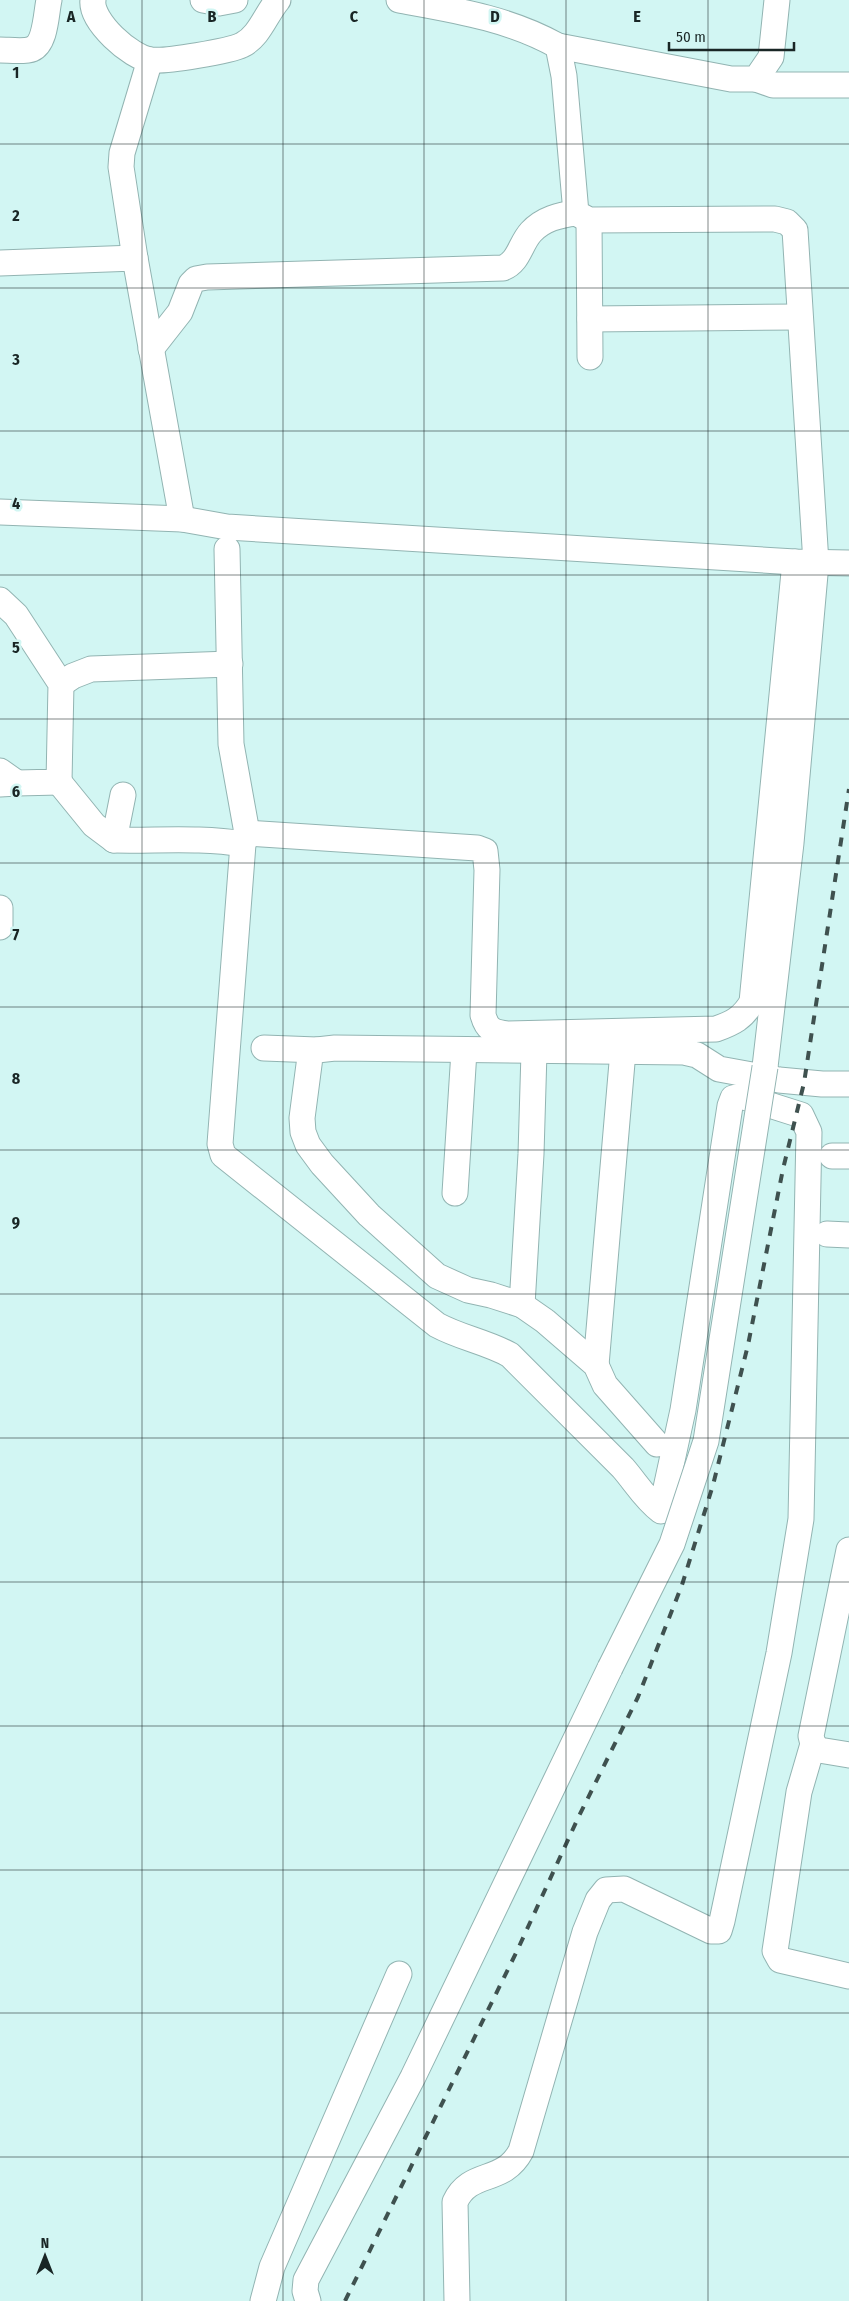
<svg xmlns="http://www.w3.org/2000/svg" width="849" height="2301" font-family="'Fira Sans Condensed',sans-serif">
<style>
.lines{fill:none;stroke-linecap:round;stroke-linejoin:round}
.minor-casing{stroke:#92b4b2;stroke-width:27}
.minor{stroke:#fff;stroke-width:25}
.rail{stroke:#3f514f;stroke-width:4;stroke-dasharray:9 9;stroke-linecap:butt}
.minor-bridge-casing{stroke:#92b4b2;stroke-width:27;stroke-linecap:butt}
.minor-bridge{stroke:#fff;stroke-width:25}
.grid{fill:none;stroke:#192625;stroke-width:1;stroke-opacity:0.55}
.grid-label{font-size:16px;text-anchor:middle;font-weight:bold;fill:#192625;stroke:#d2f6f3;stroke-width:5;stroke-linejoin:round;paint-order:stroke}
</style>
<rect width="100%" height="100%" fill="#d2f6f3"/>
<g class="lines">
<defs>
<g id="minor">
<path d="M 93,0 C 90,21 131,58 151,60 C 165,62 230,51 242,45 C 259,37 266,14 278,0"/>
<polyline points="203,0 219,3 235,0"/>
<path d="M 399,0 C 454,10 508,18 558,46 L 564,76 L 576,213 L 589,220 L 775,219 L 787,222 L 795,230 L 816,563 L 791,843 L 765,1067"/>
<polyline points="558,46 731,79 756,79 771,57 777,0"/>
<path d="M 0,50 C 9,50 25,52 32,49 C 46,43 46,13 49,0"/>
<polyline points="756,79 773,85 849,85"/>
<polyline points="589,220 590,357"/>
<polyline points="135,258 121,167 122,153 150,60"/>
<polyline points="0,263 135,258 182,519"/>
<polyline points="590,319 799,317"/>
<path d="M 151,349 L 180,312 L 191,284 L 196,279 L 207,277 L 503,268 C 519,262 520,244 531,232 C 543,219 559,215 576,213"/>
<polyline points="0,512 182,519 227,527 795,562 849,563"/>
<polyline points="0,600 16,615 61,684 59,782 17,783"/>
<polyline points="61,684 73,676 91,669 230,664"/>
<polyline points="0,771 17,783 0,784"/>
<polyline points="59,782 94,825 114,840"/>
<path d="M 123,795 L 114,840 C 157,841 201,837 243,844 L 247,833 L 231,744 L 227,549"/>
<path d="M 247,833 L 477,848 L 485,851 L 487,870 L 483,1015 C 487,1029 492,1032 507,1034 L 716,1029 C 733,1023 743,1018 752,1002 L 795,562"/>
<path d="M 243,844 L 220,1144 L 223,1155 L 437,1325 C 461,1338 487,1342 510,1355 L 623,1468 C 636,1483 645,1499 661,1511 L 683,1410 L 730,1106 L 733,1098 L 741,1096 L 801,1115 L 809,1132 L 801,1519 L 779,1653 L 722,1921 L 719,1931 L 711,1931 L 624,1889 L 606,1890 L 598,1900 L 585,1932 L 521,2151 C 503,2185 470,2169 455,2202 L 457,2301"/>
<polyline points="0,908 0,927"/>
<polyline points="264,1048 317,1050"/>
<polyline points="832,1156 849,1156"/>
<polyline points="455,1193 464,1051"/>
<polyline points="827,1234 849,1235"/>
<polyline points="522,1305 531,1154 534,1052"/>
<polyline points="596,1365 623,1051"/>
<polyline points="657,1444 605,1385 596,1365 545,1321 522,1305 491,1295 468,1290 437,1276 369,1215 322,1164 308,1145 303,1132 302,1118 310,1057 317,1050 335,1048 684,1052 697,1055 719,1069 779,1080 822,1084 849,1084"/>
<polyline points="849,1550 811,1736 813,1744 799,1792 775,1951 780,1960 849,1976"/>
<polyline points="813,1744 819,1750 849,1755"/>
<polyline points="263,2301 272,2267 399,1974"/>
<polyline points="308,2301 305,2291 306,2280 413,2077 610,1668"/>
</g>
</defs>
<!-- minor casing -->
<use href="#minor" class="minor-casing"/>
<!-- minor -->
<use href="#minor" class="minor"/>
<!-- rail -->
<polyline class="rail" points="345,2301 517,1951 578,1818 638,1697 682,1585 713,1485 748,1345 783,1169 804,1083 849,789"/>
<defs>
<polyline id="minor-bridge" points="610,1668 672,1544 706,1441 765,1067"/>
</defs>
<!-- minor-bridge casing -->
<use href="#minor-bridge" class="minor-bridge-casing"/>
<!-- minor-bridge -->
<use href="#minor-bridge" class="minor-bridge"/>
</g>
<!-- grid -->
<path class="grid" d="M 142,0 L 142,2301M 283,0 L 283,2301M 424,0 L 424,2301M 566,0 L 566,2301M 708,0 L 708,2301M 0,144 L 849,144M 0,288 L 849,288M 0,431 L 849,431M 0,575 L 849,575M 0,719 L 849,719M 0,863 L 849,863M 0,1007 L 849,1007M 0,1150 L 849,1150M 0,1294 L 849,1294M 0,1438 L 849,1438M 0,1582 L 849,1582M 0,1726 L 849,1726M 0,1870 L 849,1870M 0,2013 L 849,2013M 0,2157 L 849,2157"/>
<g class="grid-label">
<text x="71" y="22">A</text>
<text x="212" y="22">B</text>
<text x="354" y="22">C</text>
<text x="495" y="22">D</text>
<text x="637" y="22">E</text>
<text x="16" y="78">1</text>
<text x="16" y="221">2</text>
<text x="16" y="365">3</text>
<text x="16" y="509">4</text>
<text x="16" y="653">5</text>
<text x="16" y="797">6</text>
<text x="16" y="940">7</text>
<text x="16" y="1084">8</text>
<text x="16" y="1228">9</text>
</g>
<!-- north arrow -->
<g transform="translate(45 2256)" stroke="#d2f6f3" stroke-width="4" paint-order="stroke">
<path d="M0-4L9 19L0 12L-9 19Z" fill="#192625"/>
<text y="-8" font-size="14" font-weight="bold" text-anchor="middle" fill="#192625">N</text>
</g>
<!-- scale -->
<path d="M669 42v8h125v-8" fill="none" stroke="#192625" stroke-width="2.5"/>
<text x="676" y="42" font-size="15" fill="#192625" stroke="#d2f6f3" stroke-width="4" paint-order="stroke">50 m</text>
</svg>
